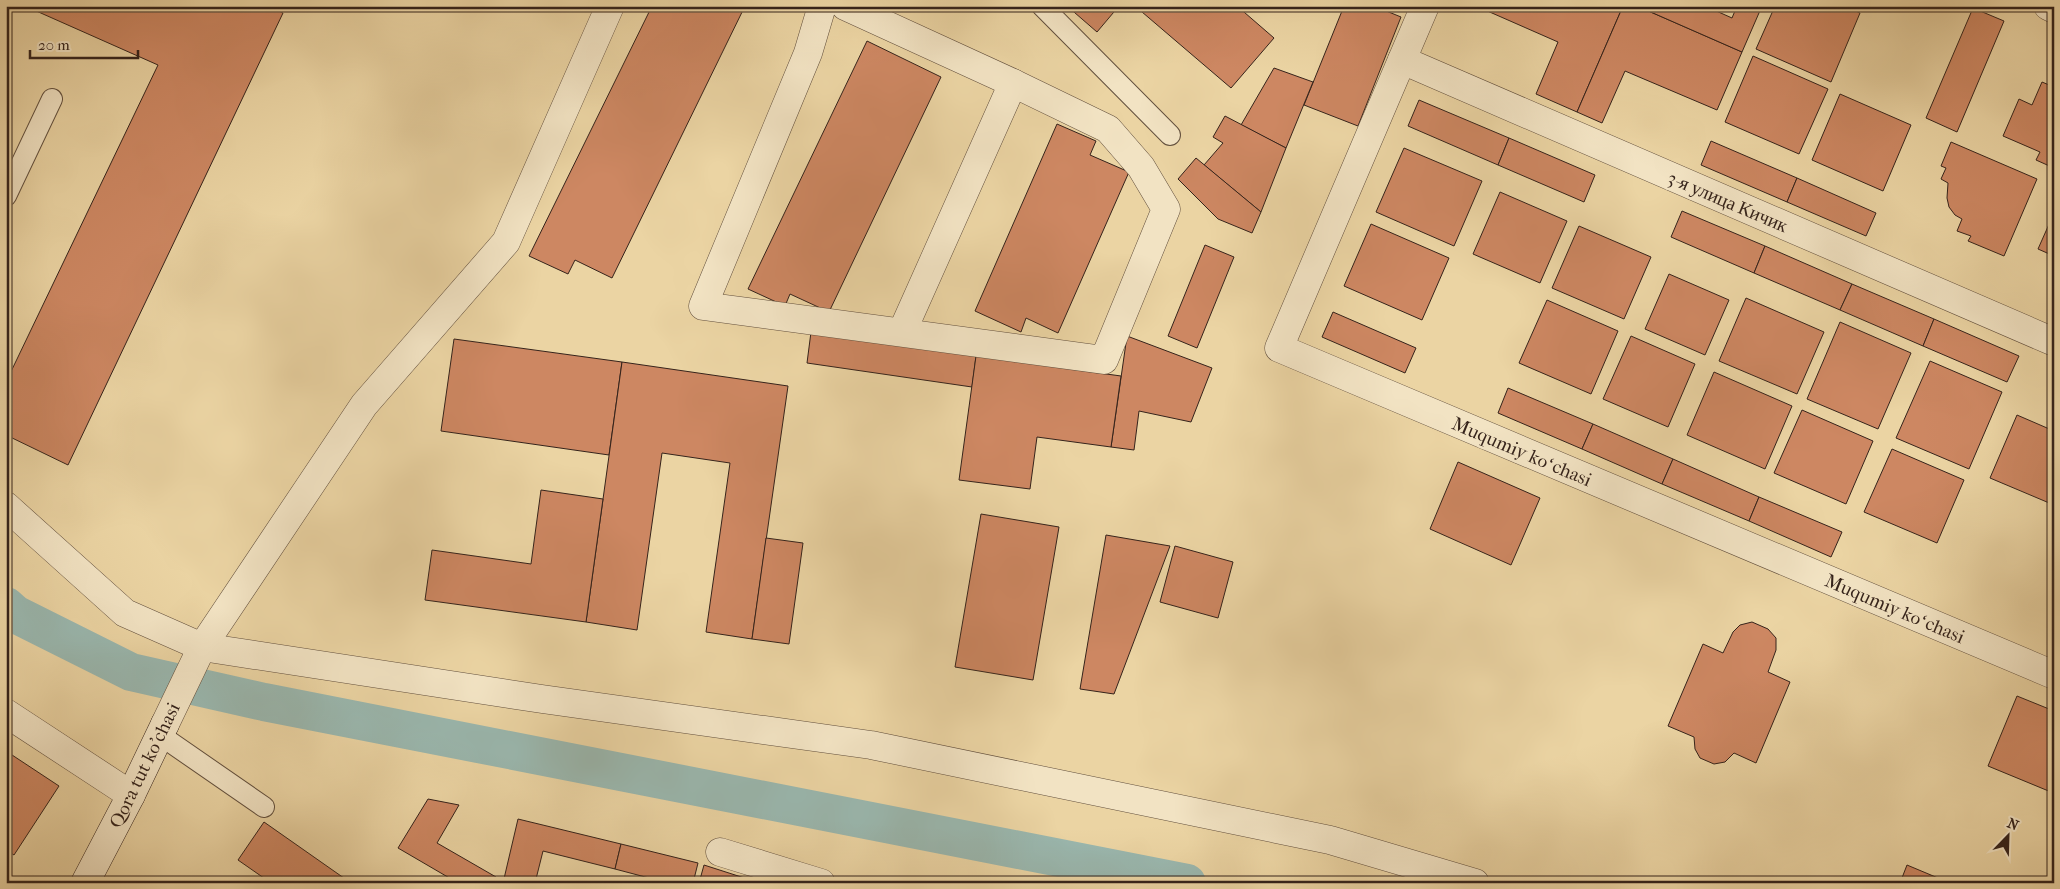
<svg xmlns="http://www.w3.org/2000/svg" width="2060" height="889" font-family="'IM FELL French Canon',serif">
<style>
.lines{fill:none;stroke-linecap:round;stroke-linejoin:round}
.canal{stroke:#9ab7ae;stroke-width:38}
.building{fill:#cd8762;stroke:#35231b}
.lane-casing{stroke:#624f3d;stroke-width:22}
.street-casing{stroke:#624f3d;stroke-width:29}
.secondary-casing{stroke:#35231b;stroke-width:29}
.lane{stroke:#f2e3c3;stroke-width:20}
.street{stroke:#f2e3c3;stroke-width:28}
.secondary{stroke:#f2e3c3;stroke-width:28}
.labels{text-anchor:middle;stroke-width:5;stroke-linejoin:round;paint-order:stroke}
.street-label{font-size:19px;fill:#35231b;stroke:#f2e3c3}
</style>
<rect width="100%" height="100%" fill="#ebd4a3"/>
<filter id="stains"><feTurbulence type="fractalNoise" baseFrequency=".004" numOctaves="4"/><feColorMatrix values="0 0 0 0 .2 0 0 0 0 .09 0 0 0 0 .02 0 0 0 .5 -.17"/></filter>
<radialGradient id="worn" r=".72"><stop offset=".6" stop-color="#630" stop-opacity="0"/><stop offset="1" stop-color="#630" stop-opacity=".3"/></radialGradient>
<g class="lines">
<!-- canal -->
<polyline class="canal" points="6,606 15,614 131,672 264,702 1187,883"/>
</g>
<!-- building -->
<g class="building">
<polygon points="25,6 268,6 283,13 68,465 6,435 6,382 158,65"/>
<polygon points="652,6 745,6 612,278 575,260 568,274 529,256"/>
<polygon points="1067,6 1119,6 1097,32"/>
<polygon points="1135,6 1237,6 1274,38 1231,88"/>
<polygon points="1344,6 1374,6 1401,17 1358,126 1304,105"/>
<polygon points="1476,6 1623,6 1577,112 1536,94 1558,42"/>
<polygon points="1623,6 1637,6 1742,52 1717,110 1625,71 1602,123 1577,112"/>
<polygon points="1637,6 1705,6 1732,18 1737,6 1762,6 1742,52"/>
<polygon points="1775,6 1845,6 1860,13 1831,82 1756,49"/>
<polygon points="1973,8 2004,21 1957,132 1926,118"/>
<polygon points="867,41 941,77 829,312 790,294 785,306 748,289"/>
<polygon points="1753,56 1828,89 1799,154 1725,122"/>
<polygon points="1274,68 1313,82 1286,148 1241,125"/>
<polygon points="2042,82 2054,87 2054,168 2036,160 2040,152 2003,136 2019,99 2032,105"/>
<polygon points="1840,94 1911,125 1883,191 1812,160"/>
<polygon points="1419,100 1509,138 1498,165 1408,126"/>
<polygon points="1225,116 1286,148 1261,212 1204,165 1223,143 1213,137"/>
<polygon points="1057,124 1096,141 1090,155 1129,172 1058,333 1026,318 1021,332 975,311"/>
<polygon points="1509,138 1595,175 1584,202 1498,165"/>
<polygon points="1711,141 1797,178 1787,202 1701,165"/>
<polygon points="1951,142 2037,179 2004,256 1968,241 1971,236 1957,231 1962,219 1955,215 1949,207 1947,198 1948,183 1941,179 1946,168 1941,166"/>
<polygon points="1404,148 1482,181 1454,246 1376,212"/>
<polygon points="1196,158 1261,212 1252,233 1218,219 1178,179"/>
<polygon points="1797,178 1876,213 1866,236 1787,202"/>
<polygon points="1500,192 1567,221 1540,283 1473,254"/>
<polygon points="1682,211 1765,246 1754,273 1671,237"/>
<polygon points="2054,213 2054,256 2038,249"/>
<polygon points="1371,224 1449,258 1422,320 1344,286"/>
<polygon points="1579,226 1651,257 1624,319 1552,288"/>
<polygon points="1205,245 1234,257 1197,348 1168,336"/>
<polygon points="1765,246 1852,284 1840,310 1754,273"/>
<polygon points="1669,274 1729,300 1705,355 1645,329"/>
<polygon points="1852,284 1934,319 1923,346 1840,310"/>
<polygon points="1746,298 1824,332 1797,394 1719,361"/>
<polygon points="1547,300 1618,331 1591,394 1519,363"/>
<polygon points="1333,312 1416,348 1405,373 1322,337"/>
<polygon points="1934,319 2019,356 2007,382 1923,346"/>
<polygon points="1840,322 1911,353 1878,429 1807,399"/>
<polygon points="811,332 976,356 972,387 807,363"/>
<polygon points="1127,336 1212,368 1191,422 1139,411 1134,450 1111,447"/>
<polygon points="1631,336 1695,364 1668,427 1603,399"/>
<polygon points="454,339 622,362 609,455 441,431"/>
<polygon points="976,356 1121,376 1111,447 1037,437 1030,489 959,480"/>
<polygon points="1930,361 2002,392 1969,469 1896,438"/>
<polygon points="622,362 788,386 752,639 706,632 730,463 662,453 637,630 586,622"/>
<polygon points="1714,372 1792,406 1765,469 1687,435"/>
<polygon points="1508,388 1593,424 1582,449 1498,413"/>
<polygon points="1802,410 1873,441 1846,504 1774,473"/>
<polygon points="2017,415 2054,431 2054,505 1990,478"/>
<polygon points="1593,424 1673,459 1662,484 1582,449"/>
<polygon points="1892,449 1964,480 1937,543 1864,512"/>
<polygon points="1673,459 1759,497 1749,521 1662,484"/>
<polygon points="1458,462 1540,498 1511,565 1430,529"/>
<polygon points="541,490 603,499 586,622 425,600 432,550 531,564"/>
<polygon points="1759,497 1842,532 1831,557 1749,521"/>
<polygon points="981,514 1059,527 1033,680 955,667"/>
<polygon points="1106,535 1170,546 1114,694 1080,689"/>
<polygon points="766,538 803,543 789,644 752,639"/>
<polygon points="1175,546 1233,562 1218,618 1160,602"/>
<polygon points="1752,622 1768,629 1776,638 1776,650 1768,672 1790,682 1756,763 1734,753 1725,762 1714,764 1700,758 1695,749 1694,737 1668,726 1703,644 1723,653 1733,632 1740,625"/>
<polygon points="2017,696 2054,711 2054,786 2051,792 1988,766"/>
<polygon points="6,751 59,786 14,855 6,850"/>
<polygon points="428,799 459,805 437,843 496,877 493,883 458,883 398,848"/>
<polygon points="518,819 621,844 615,869 543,851 535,883 503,883"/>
<polygon points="264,822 351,883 271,883 238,860"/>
<polygon points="621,844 698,863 693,883 668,883 615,869"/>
<polygon points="704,865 760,883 699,883"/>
<polygon points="1907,865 1938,878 1936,883 1900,883"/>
</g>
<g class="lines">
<defs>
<g id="lane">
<polyline points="1042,6 1170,135"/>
<polyline points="6,196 52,99"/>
<polyline points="160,735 264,807"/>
</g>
<g id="street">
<polyline points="822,6 808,53 703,306 1104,360 1166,209 1141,167 1108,129 1013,83 845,6"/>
<polyline points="1425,6 1279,348 2054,675"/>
<polyline points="2048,6 2054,9"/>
<polyline points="1402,60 2054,342"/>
<polyline points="902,332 1013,83"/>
<polyline points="6,506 125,613 202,647 542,699 871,745 1330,840 1475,883"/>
<polyline points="6,713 131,795"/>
<polyline points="165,724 202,647 364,405 506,242 610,6"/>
<polyline points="720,852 821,883"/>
</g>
<polyline id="secondary" points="85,883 131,795 165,724"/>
</defs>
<!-- lane casing -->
<use href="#lane" class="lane-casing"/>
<!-- street casing -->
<use href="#street" class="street-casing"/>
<!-- secondary casing -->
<use href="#secondary" class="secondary-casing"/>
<!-- lane -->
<use href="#lane" class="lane"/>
<!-- street -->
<use href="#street" class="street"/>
<!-- secondary -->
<use href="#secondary" class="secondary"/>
</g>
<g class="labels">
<!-- street labels -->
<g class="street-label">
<text transform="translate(1728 201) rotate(23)" y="7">3-я улица Кичик</text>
<text transform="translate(1522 451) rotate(23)" y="7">Muqumiy koʻchasi</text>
<text transform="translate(1895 608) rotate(23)" y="7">Muqumiy koʻchasi</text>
<text transform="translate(144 765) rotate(-64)" y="7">Qora tut ko'chasi</text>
</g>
</g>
<!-- margin -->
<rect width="2060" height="889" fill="none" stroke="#ebd4a3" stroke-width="25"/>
<rect x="8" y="8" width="2045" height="874" fill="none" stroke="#35231b" stroke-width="2.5"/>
<rect x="12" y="12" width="2035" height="864" fill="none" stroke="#35231b"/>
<!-- north arrow -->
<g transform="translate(2008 836) rotate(23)" stroke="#f2e3c3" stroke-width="4" paint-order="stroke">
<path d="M0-4L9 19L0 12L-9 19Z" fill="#35231b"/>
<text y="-8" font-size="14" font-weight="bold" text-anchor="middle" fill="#35231b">N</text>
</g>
<!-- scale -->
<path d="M30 50v8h108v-8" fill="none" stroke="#35231b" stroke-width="2.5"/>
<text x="38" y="50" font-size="15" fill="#35231b" stroke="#f2e3c3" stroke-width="4" paint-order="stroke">20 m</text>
<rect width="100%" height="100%" filter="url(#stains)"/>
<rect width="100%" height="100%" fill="url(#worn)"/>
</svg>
